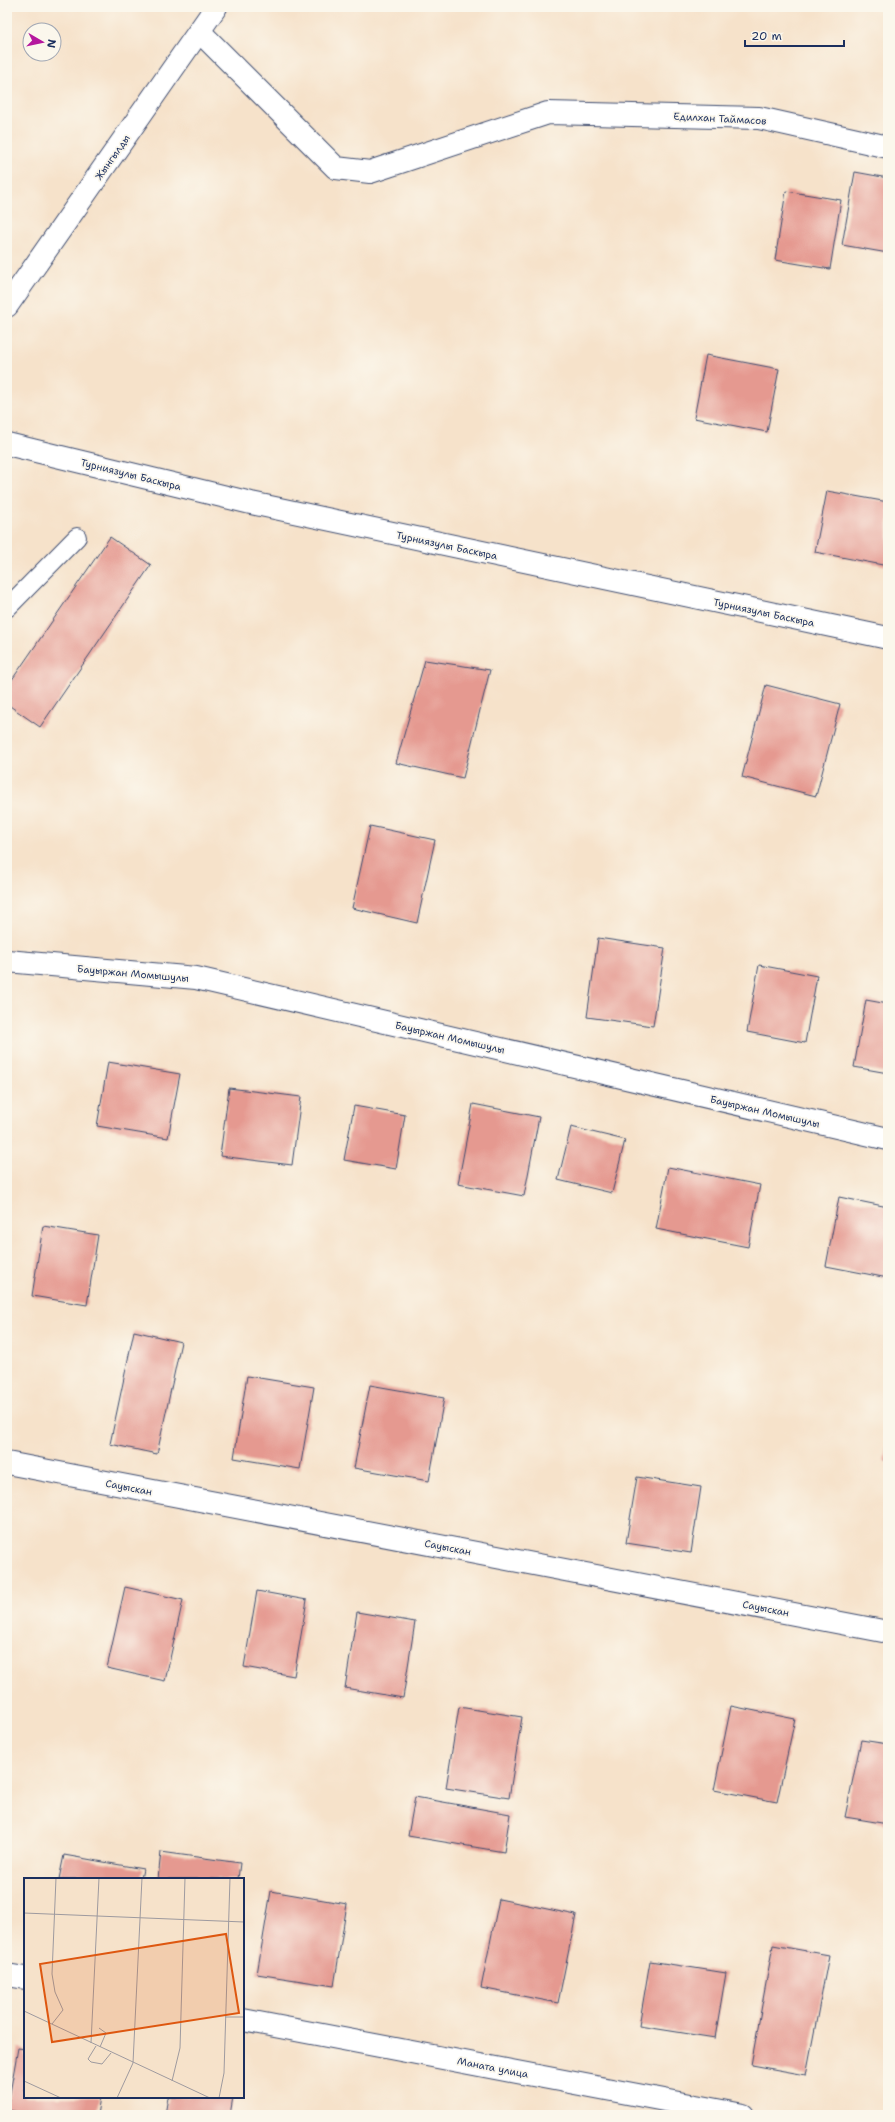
<svg xmlns="http://www.w3.org/2000/svg" width="895" height="2122" font-family="'Shantell Sans',sans-serif">
<style>
.building{fill:#e59990}
.lines{fill:none;stroke-linecap:round;stroke-linejoin:round}
.service-casing{stroke:#3c4a6e;stroke-width:20}
.minor-casing{stroke:#3c4a6e;stroke-width:24}
.tertiary-casing{stroke:#3c4a6e;stroke-width:24}
.service{stroke:#fff;stroke-width:18}
.minor{stroke:#fff;stroke-width:22}
.tertiary{stroke:#fff;stroke-width:22}
.labels{text-anchor:middle;stroke-width:3.5;stroke-linejoin:round;paint-order:stroke}
.street-label{font-size:10px;fill:#1b2f5e;stroke:#fbf7ec}
.inset-road{fill:none;stroke:#9e9a9f;stroke-width:1}
.view{fill:#de5710;fill-opacity:0.15;stroke:#de5710;stroke-width:2}
.inset-edge{fill:none;stroke:#1b2f5e;stroke-width:2}
</style>
<rect width="100%" height="100%" fill="#fbf7ec"/>
<filter id="ink" filterUnits="userSpaceOnUse"><feTurbulence type="fractalNoise" baseFrequency=".025" numOctaves="2"/><feDisplacementMap in="SourceGraphic" scale="8" xChannelSelector="R" yChannelSelector="G"/><feConvolveMatrix kernelMatrix="1 2 1 2 8 2 1 2 1" color-interpolation-filters="sRGB"/></filter>
<filter id="wash" filterUnits="userSpaceOnUse"><feTurbulence type="fractalNoise" baseFrequency=".012" numOctaves="4" result="noise"/><feDisplacementMap in="SourceGraphic" scale="16" xChannelSelector="R" yChannelSelector="G"/><feGaussianBlur stdDeviation="0.9" result="paint"/><feColorMatrix in="noise" values="0 0 0 0 0 0 0 0 0 0 0 0 0 0 0 0 0 1.4 0 .05"/><feComposite in="paint" operator="in"/></filter>
<g filter="url(#wash)">
<rect width="100%" height="100%" fill="#f6e2ca"/>
<g id="blocks">
<!-- building -->
<g class="building">
<polygon points="855,172 888,178 888,253 842,245"/>
<polygon points="786,191 841,200 830,269 775,260"/>
<polygon points="706,355 779,369 767,432 694,418"/>
<polygon points="827,491 888,502 888,566 815,552"/>
<polygon points="110,537 151,565 40,727 7,704 7,687"/>
<polygon points="425,660 490,670 463,778 396,763"/>
<polygon points="766,685 840,704 816,796 742,777"/>
<polygon points="370,826 435,840 417,923 352,908"/>
<polygon points="598,938 665,948 653,1026 587,1017"/>
<polygon points="759,965 817,976 805,1043 747,1032"/>
<polygon points="866,1000 888,1004 888,1073 854,1067"/>
<polygon points="108,1062 180,1074 168,1138 97,1126"/>
<polygon points="229,1088 301,1097 292,1165 220,1156"/>
<polygon points="473,1104 539,1117 524,1196 458,1184"/>
<polygon points="354,1106 405,1115 396,1169 344,1160"/>
<polygon points="571,1127 625,1140 612,1193 558,1180"/>
<polygon points="668,1167 760,1185 748,1247 656,1229"/>
<polygon points="839,1197 888,1207 888,1278 826,1266"/>
<polygon points="43,1226 98,1235 87,1305 32,1296"/>
<polygon points="134,1331 181,1342 157,1454 110,1444"/>
<polygon points="247,1376 314,1387 300,1469 234,1458"/>
<polygon points="370,1385 444,1398 429,1481 354,1468"/>
<polygon points="887,1443 888,1443 888,1462 884,1461"/>
<polygon points="637,1477 701,1487 691,1553 626,1543"/>
<polygon points="125,1587 183,1600 165,1681 107,1668"/>
<polygon points="257,1591 307,1600 294,1676 244,1667"/>
<polygon points="357,1612 415,1622 403,1698 345,1688"/>
<polygon points="731,1706 795,1719 777,1802 714,1790"/>
<polygon points="459,1707 522,1717 509,1798 446,1788"/>
<polygon points="861,1740 888,1744 888,1824 845,1817"/>
<polygon points="415,1797 510,1814 504,1852 408,1836"/>
<polygon points="161,1852 240,1863 238,1879 158,1879"/>
<polygon points="64,1855 143,1869 141,1879 59,1879"/>
<polygon points="271,1891 347,1904 334,1986 257,1974"/>
<polygon points="499,1899 576,1915 558,2003 481,1988"/>
<polygon points="773,1945 829,1955 806,2075 751,2065"/>
<polygon points="650,1961 726,1973 715,2038 639,2026"/>
<polygon points="18,2048 25,2049 25,2097 100,2097 97,2115 37,2115 7,2110"/>
<polygon points="168,2097 233,2097 230,2115 165,2115"/>
</g>
</g>
</g>
<g filter="url(#ink)">
<use href="#blocks" fill-opacity="0" stroke="#3c4a6e" stroke-width="1"/>
<g class="lines">
<defs>
<polyline id="service" points="7,608 77,537"/>
<g id="minor">
<polyline points="200,32 336,168 370,172 548,113 759,118 888,147"/>
<polyline points="7,444 251,503 888,638"/>
<polyline points="7,961 196,978 888,1139"/>
<polyline points="7,1463 888,1632"/>
<polyline points="7,1975 25,1978"/>
<polyline points="243,2020 743,2115"/>
</g>
<polyline id="tertiary" points="7,306 216,7"/>
</defs>
<!-- service casing -->
<use href="#service" class="service-casing"/>
<!-- minor casing -->
<use href="#minor" class="minor-casing"/>
<!-- tertiary casing -->
<use href="#tertiary" class="tertiary-casing"/>
<!-- service -->
<use href="#service" class="service"/>
<!-- minor -->
<use href="#minor" class="minor"/>
<!-- tertiary -->
<use href="#tertiary" class="tertiary"/>
</g>
</g>
<g class="labels">
<!-- street labels -->
<g class="street-label">
<text transform="translate(720 118) rotate(3)" y="4">Едилхан Таймасов</text>
<text transform="translate(112 157) rotate(-55)" y="4">Жынгылды</text>
<text transform="translate(131 474) rotate(14)" y="4">Турниязулы Баскыра</text>
<text transform="translate(447 545) rotate(12)" y="4">Турниязулы Баскыра</text>
<text transform="translate(764 612) rotate(12)" y="4">Турниязулы Баскыра</text>
<text transform="translate(133 973) rotate(5)" y="4">Бауыржан Момышулы</text>
<text transform="translate(450 1037) rotate(13)" y="4">Бауыржан Момышулы</text>
<text transform="translate(765 1111) rotate(13)" y="4">Бауыржан Момышулы</text>
<text transform="translate(129 1487) rotate(11)" y="4">Сауыскан</text>
<text transform="translate(448 1547) rotate(11)" y="4">Сауыскан</text>
<text transform="translate(766 1608) rotate(11)" y="4">Сауыскан</text>
<text transform="translate(493 2067) rotate(11)" y="4">Маната улица</text>
</g>
</g>
<!-- overview -->
<g transform="translate(24 1878)">
<rect width="220" height="220" fill="#f6e2ca"/>
<path class="inset-road" d="M 0,35 L 220,44M 0,133 L 186,220M 201,139 L 220,139M 28,146 L 39,132 L 31,114 L 28,96 L 32,0M 75,150 L 82,155 L 76,169M 67,165 L 75,0M 72,168 L 64,181 L 67,184 L 78,186 L 87,175M 0,203 L 37,220M 148,203 L 156,170 L 161,0M 93,220 L 109,185 L 118,0M 195,220 L 200,195 L 206,0"/>
<path class="view" d="M 202,56 L 215,135 L 28,164 L 16,86 Z"/>
<rect width="220" height="220" class="inset-edge"/>
</g>
<!-- margin -->
<rect width="895" height="2122" fill="none" stroke="#fbf7ec" stroke-width="24"/>
<!-- north arrow -->
<g transform="translate(42 42) rotate(99)"><circle r="19" fill="#fbf7ec" stroke="#a1a7b3"/>
<path d="M0-3L7 15L0 10L-7 15Z" fill="#b5179e"/>
<text y="-6" font-size="11" font-weight="bold" text-anchor="middle" fill="#1b2f5e">N</text>
</g>
<!-- scale -->
<path d="M745 40v6h99v-6" fill="none" stroke="#1b2f5e" stroke-width="2"/>
<text x="751" y="40" font-size="12" fill="#1b2f5e" stroke="#fbf7ec" stroke-width="3" paint-order="stroke">20 m</text>
</svg>
